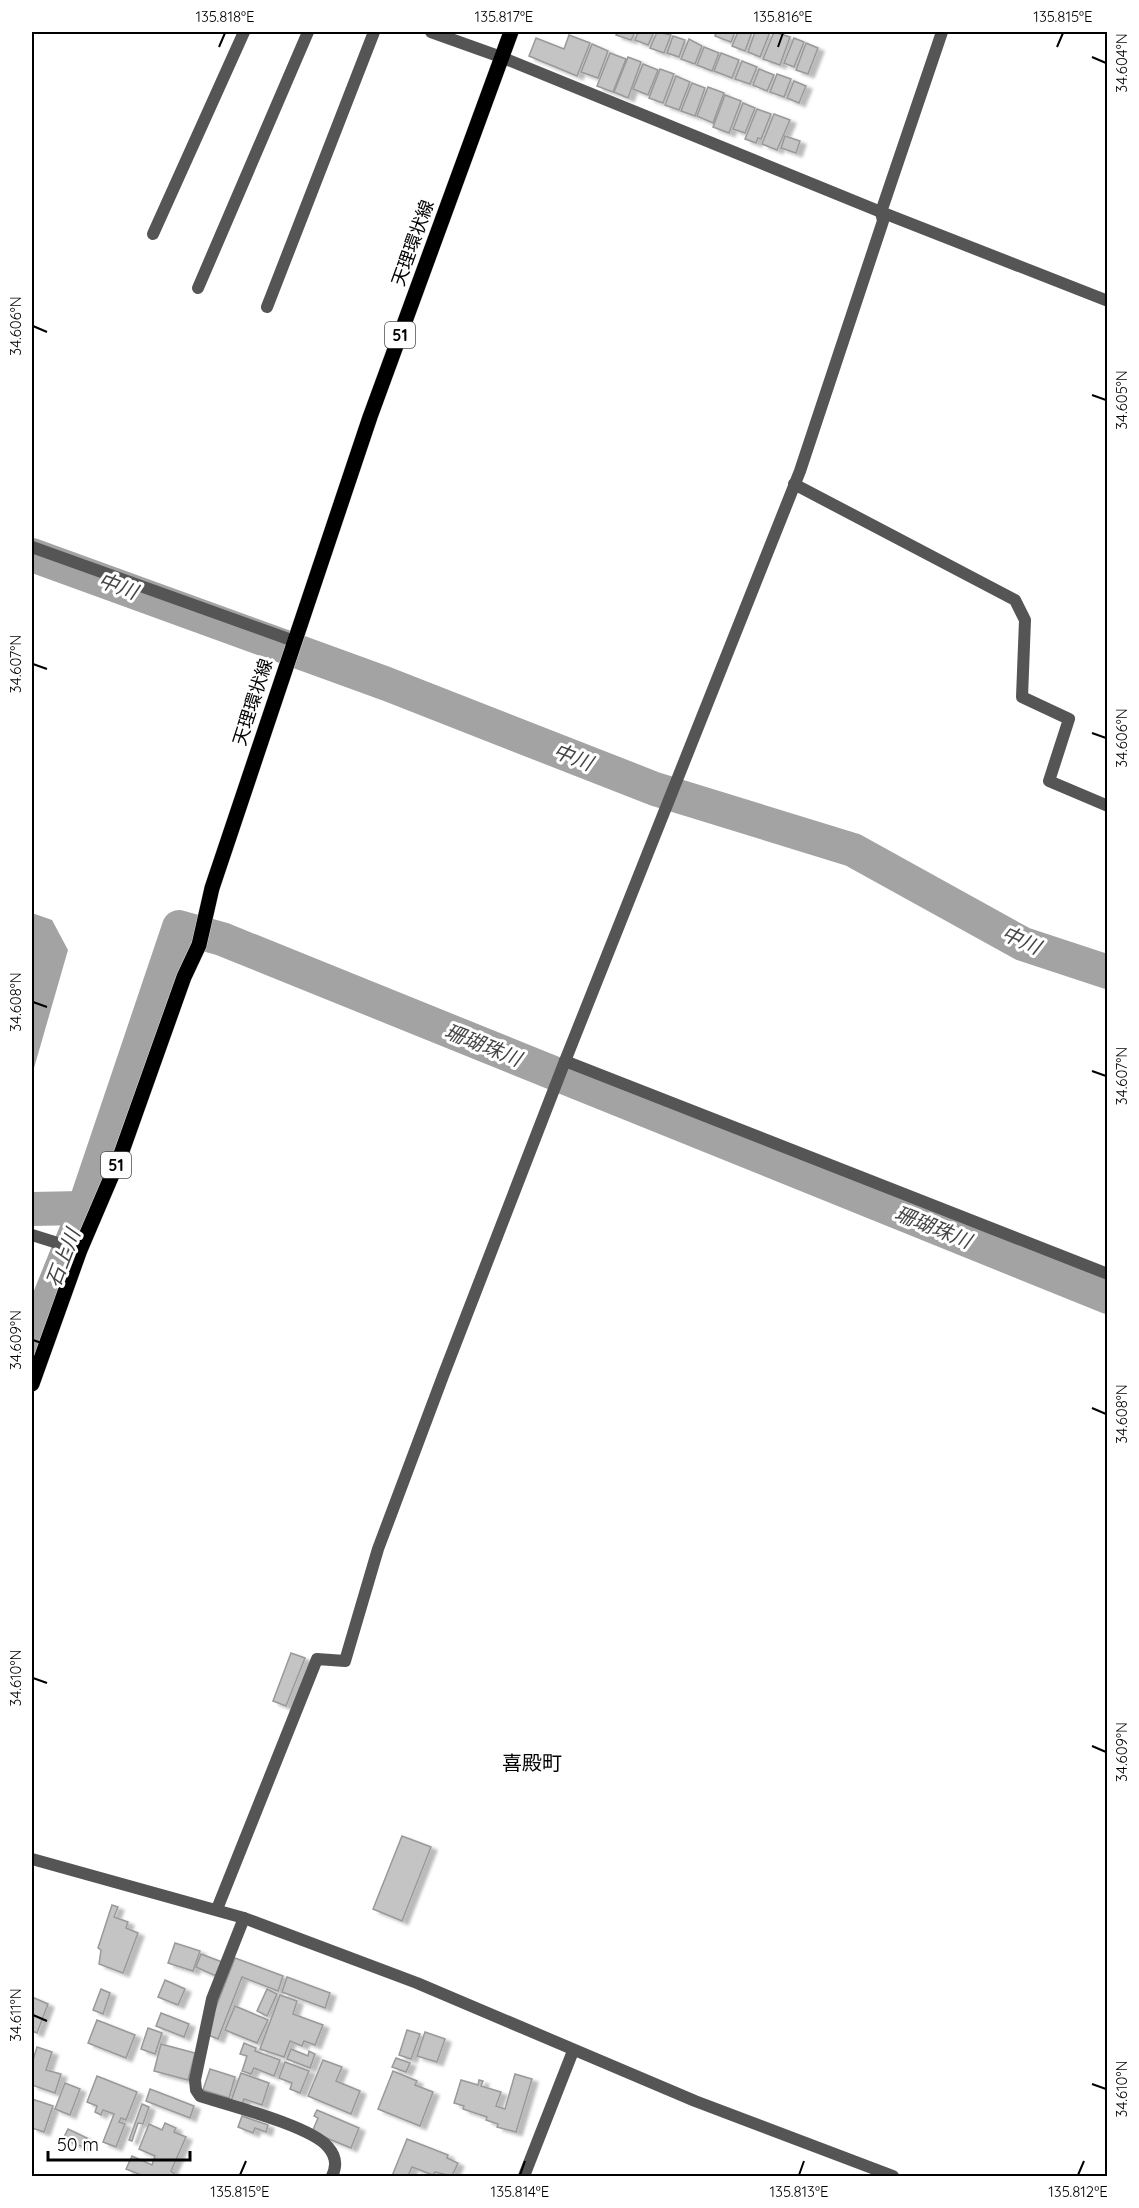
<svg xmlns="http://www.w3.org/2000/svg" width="1139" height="2208" font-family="Quicksand,'Noto Sans JP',sans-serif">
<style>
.water{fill:#a3a3a3}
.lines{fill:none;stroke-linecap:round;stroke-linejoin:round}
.river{stroke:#a3a3a3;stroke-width:34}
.building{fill:#c4c4c4;stroke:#999;stroke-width:1.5;filter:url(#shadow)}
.primary-casing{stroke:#dbdbdb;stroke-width:16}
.minor{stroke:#555;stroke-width:12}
.tertiary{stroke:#555;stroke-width:12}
.primary{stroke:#000;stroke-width:15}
.ticks{fill:none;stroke:#000;stroke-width:2}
.labels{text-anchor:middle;stroke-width:6;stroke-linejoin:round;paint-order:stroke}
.shield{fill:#fff;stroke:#4c4c4c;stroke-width:1.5}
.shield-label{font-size:16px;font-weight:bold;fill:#000}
.street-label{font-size:18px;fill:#000;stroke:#fff}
.water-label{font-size:20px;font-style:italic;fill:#444;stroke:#fff}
.neighbourhood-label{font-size:20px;fill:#000;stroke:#fff}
.neatline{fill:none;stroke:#000;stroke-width:2}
.ticks-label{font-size:15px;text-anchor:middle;fill:#000}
</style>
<defs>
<filter id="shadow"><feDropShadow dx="6" dy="3.5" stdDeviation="1.5" flood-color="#0004"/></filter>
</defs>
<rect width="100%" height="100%" fill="#fff"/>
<!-- water -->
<polygon class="water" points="32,913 52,920 68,950 32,1075"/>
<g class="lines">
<!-- river -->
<g class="river">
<polyline points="32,555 387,684 655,789 853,850 1023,944 1108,972"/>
<polyline points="32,1209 82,1208"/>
<polyline points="32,1341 77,1229 179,927 222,939 1108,1297"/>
</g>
</g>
<!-- building -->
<g class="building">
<polygon points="617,32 635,32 631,40 616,35"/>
<polygon points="638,32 654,32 648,45 635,40"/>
<polygon points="657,32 671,35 664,53 650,48"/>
<polygon points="716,32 735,32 731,42 715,36"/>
<polygon points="738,32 752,32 745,51 732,46"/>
<polygon points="755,32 770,32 760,57 748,52"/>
<polygon points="774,32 790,37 780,65 763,59"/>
<polygon points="569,35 590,43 577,76 529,56 536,38 564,49"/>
<polygon points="673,36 685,40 679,57 667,53"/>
<polygon points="794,38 804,42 794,67 784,63"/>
<polygon points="689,39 702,46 695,64 681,59"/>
<polygon points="806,43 818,48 808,74 796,70"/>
<polygon points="592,44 608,51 598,78 581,72"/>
<polygon points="704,47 719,53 712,71 697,65"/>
<polygon points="610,53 626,59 613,92 597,86"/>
<polygon points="721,53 739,60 732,78 714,71"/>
<polygon points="628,57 641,62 628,98 614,92"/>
<polygon points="742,61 757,67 750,84 735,79"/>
<polygon points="643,64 658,70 648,95 633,89"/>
<polygon points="660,69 674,74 663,103 649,98"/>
<polygon points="759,69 774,75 767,91 753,85"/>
<polygon points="777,74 791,79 784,97 770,92"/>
<polygon points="676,76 690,82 679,110 665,105"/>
<polygon points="794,81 806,86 799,103 787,98"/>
<polygon points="692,83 705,88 695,116 681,111"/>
<polygon points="708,87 724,93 713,123 697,116"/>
<polygon points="725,95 741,101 729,133 713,127"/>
<polygon points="743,103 755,108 745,133 733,129"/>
<polygon points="757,109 771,114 761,139 758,138 756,143 745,139"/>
<polygon points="774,114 790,120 777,150 762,144"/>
<polygon points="785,136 800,141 796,153 781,148"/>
<polygon points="291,1653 305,1658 286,1706 273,1701"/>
<polygon points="402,1836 431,1847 402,1921 373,1909"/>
<polygon points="112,1905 118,1907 114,1917 128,1922 126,1928 138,1933 123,1973 99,1964 101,1950 98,1948"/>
<polygon points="175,1943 200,1951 193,1971 168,1963"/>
<polygon points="201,1954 222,1962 216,1976 196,1967"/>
<polygon points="235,1958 283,1976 278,1991 242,1977 218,2039 208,2035 209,2025"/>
<polygon points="287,1977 330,1993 325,2008 282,1992"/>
<polygon points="165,1980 185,1989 178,2005 158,1997"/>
<polygon points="101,1989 110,1993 103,2014 93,2010"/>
<polygon points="267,1989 277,1994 267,2016 257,2011"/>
<polygon points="280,1995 297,2001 293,2014 323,2025 315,2045 304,2041 302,2046 290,2041 284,2057 260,2049"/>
<polygon points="32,1997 48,2004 37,2033 32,2031"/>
<polygon points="235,2006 268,2020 257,2043 225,2030"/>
<polygon points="161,2013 189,2024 184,2037 156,2026"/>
<polygon points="97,2020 135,2035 126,2058 88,2043"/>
<polygon points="148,2028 162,2033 155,2054 141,2049"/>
<polygon points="407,2030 420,2034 411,2059 399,2055"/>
<polygon points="425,2032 445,2039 437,2062 417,2056"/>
<polygon points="244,2043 256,2048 255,2051 280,2060 274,2076 254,2068 251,2074 242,2071 247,2056 240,2054"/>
<polygon points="161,2044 195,2053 188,2080 154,2071"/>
<polygon points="37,2047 52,2052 46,2070 61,2074 55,2093 32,2085 32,2063"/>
<polygon points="291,2049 308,2056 309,2051 315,2054 310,2068 287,2059"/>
<polygon points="396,2058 410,2063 406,2072 392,2067"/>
<polygon points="323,2060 342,2067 336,2081 360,2091 351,2114 308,2096"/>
<polygon points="285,2062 309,2071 300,2093 290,2089 292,2083 279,2078"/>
<polygon points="210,2069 235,2077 229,2098 203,2090"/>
<polygon points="393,2071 417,2081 415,2085 433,2092 420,2126 378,2109"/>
<polygon points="241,2073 269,2083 262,2105 244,2099 242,2105 231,2101"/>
<polygon points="515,2074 532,2079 516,2132 497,2127 498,2124 486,2120 487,2117 463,2109 464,2106 454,2103 461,2080 478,2085 479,2080 483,2081 481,2086 501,2092 496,2106 505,2109"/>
<polygon points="97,2076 137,2092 126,2120 121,2118 119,2122 125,2124 116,2147 103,2142 114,2114 103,2110 101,2115 95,2112 97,2106 87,2102"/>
<polygon points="65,2083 80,2089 70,2115 55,2109"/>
<polygon points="150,2089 194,2106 190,2118 146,2101"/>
<polygon points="32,2099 53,2106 44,2132 32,2128"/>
<polygon points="142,2104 149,2107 143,2124 138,2123 132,2141 129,2140"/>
<polygon points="317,2110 359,2128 351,2148 312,2132 318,2118 314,2116"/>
<polygon points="242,2116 268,2125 266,2132 255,2128 253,2133 238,2127"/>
<polygon points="165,2123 176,2128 174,2132 186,2137 171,2171 174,2173 173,2176 144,2176 126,2169 132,2156 152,2165 155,2156 139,2149 149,2124 162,2130"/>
<polygon points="68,2129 87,2138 83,2147 63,2139"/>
<polygon points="407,2139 448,2155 447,2158 458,2163 452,2176 435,2172 433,2175 412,2167 408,2176 392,2176"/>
</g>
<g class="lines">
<defs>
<polyline id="primary" points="32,1384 80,1250 121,1154 184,977 199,945 212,888 370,417 511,32"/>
</defs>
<!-- primary casing -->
<use href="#primary" class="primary-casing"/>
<!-- minor -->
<g class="minor">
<polyline points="431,32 501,57 881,212 1108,301"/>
<polyline points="153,234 244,32"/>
<polyline points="198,288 308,32"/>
<polyline points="267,307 374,32"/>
<polyline points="794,484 1015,600 1025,620 1022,697 1069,719 1049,781 1108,806"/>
<polyline points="32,547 294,641"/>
<polyline points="565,1061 1108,1274"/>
<polyline points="32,1235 80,1250"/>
<polyline points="217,1909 317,1659 345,1661 378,1549 443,1376 565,1061 800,471 883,221 881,212 942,32"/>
<path d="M 244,1918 L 212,1999 L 195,2080 L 196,2090 L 200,2096 C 228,2105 311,2126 328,2147 C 336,2156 337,2166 332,2176"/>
<polyline points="524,2176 573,2051"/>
</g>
<!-- tertiary -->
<polyline class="tertiary" points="32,1859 244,1918 417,1983 695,2101 893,2176"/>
<!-- primary -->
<use href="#primary" class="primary"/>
</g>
<!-- ticks -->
<path class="ticks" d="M 219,47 L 225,33M 499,47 L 504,33M 778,47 L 783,33M 1057,47 L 1063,33M 1092,57 L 1106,63M 33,326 L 47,332M 1092,395 L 1106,400M 33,664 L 47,669M 1092,733 L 1106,738M 33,1002 L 47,1007M 1092,1071 L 1106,1076M 33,1340 L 47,1345M 1092,1408 L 1106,1414M 33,1678 L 47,1683M 1092,1746 L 1106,1752M 33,2015 L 47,2021M 1092,2084 L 1106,2089M 240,2175 L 246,2161M 520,2175 L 525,2161M 799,2175 L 804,2161M 1078,2175 L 1084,2161"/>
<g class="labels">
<!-- shield labels -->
<g class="shield">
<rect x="385" y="322" width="30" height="26" rx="4.5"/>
<rect x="101" y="1152" width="30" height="26" rx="4.5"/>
</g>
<g class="shield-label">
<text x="400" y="341">51</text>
<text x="116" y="1171">51</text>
</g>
<!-- street labels -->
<g class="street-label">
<text transform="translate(413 243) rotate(-70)" y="6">天理環状線</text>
<text transform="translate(253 702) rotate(-72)" y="6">天理環状線</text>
</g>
<!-- water labels -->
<g class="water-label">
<text transform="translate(118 586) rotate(20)" y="7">中川</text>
<text transform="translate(573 757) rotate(21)" y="7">中川</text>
<text transform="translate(1021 940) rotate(24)" y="7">中川</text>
<text transform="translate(483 1045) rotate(22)" y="7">珊瑚珠川</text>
<text transform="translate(933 1227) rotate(22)" y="7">珊瑚珠川</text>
<text transform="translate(63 1258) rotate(-69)" y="7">石上川</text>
</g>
<!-- neighbourhood labels -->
<g class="neighbourhood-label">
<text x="532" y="1770">喜殿町</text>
</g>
</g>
<!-- border -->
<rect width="1139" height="2208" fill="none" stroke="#ffffff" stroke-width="66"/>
<!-- scale -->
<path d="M48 2151v9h142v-9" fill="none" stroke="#000000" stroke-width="3"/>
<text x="57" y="2151" font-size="18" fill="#000000" stroke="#ffffff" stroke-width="4.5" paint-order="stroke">50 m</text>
<rect x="33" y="33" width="1073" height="2142" class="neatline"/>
<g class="ticks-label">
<text x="225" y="22">135.818°E</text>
<text x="504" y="22">135.817°E</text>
<text x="783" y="22">135.816°E</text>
<text x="1063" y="22">135.815°E</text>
<text transform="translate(1122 63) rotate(-90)" y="5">34.604°N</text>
<text transform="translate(16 326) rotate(-90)" y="5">34.606°N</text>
<text transform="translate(1122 400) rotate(-90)" y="5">34.605°N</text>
<text transform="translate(16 664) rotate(-90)" y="5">34.607°N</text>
<text transform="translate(1122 738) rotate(-90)" y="5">34.606°N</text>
<text transform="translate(16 1002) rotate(-90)" y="5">34.608°N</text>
<text transform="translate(1122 1076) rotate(-90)" y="5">34.607°N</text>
<text transform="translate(16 1340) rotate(-90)" y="5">34.609°N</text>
<text transform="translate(1122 1414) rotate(-90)" y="5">34.608°N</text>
<text transform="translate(16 1678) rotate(-90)" y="5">34.610°N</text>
<text transform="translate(1122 1752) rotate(-90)" y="5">34.609°N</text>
<text transform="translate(16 2015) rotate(-90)" y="5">34.611°N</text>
<text transform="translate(1122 2089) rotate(-90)" y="5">34.610°N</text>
<text x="240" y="2197">135.815°E</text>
<text x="520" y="2197">135.814°E</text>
<text x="799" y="2197">135.813°E</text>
<text x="1078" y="2197">135.812°E</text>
</g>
</svg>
